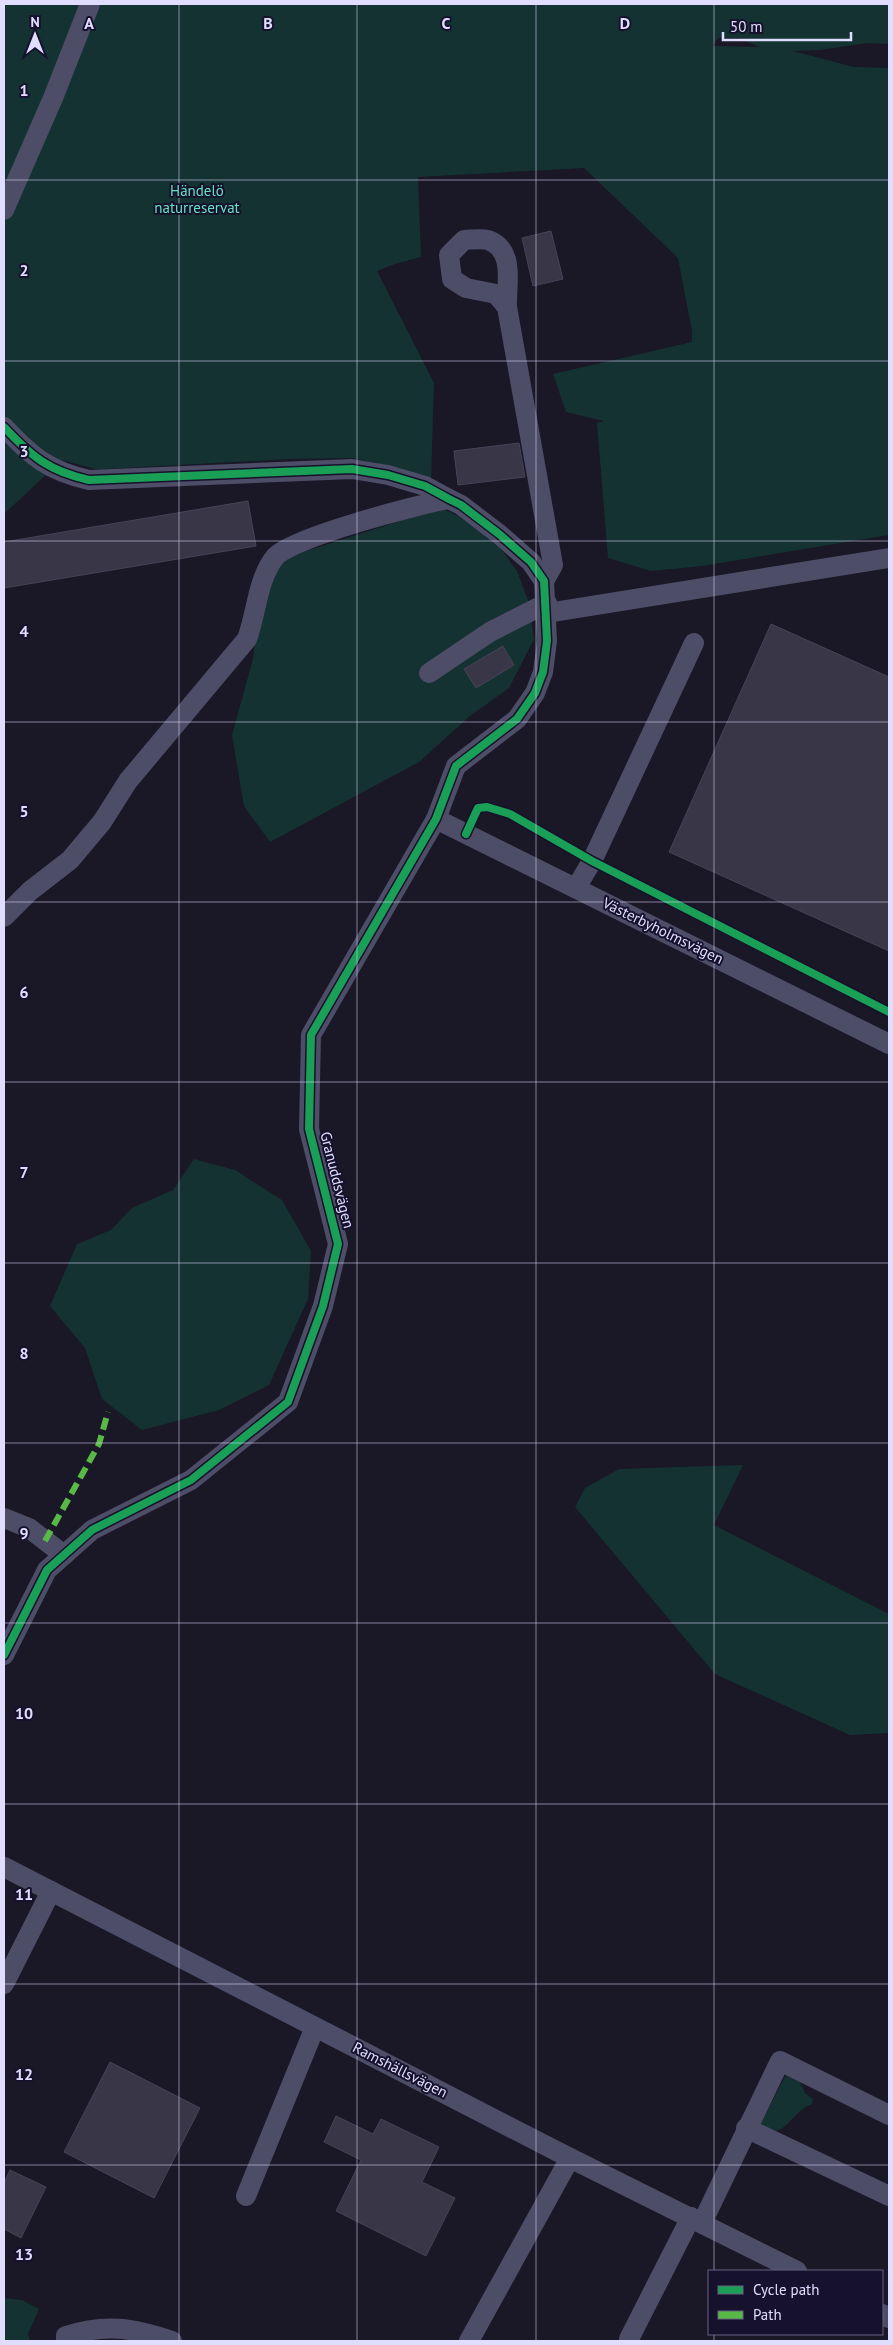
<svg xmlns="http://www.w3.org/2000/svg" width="893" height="2345" font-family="'PT Sans',sans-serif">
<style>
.green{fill:#153233;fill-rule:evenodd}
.building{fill:#393647;stroke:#474358}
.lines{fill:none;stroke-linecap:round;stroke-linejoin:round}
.minor{stroke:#4e4d67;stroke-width:20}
.quiet{stroke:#58b947;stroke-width:6;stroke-dasharray:12 6;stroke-linecap:butt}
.cycleway-casing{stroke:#16112c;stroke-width:11}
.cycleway{stroke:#1a9f57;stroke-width:8}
.grid{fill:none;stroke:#e0ddff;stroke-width:1;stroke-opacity:0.55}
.labels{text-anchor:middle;stroke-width:4;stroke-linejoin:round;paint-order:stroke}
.park-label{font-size:15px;fill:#66e1c2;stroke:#16112c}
.street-label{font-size:15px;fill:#e0ddff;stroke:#16112c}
.grid-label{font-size:16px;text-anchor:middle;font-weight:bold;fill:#e0ddff;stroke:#16112c;stroke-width:4;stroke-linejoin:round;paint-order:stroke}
</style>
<rect width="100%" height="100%" fill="#1a1726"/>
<!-- green -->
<g class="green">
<path d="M 4,4 L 889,4 L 889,44 L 867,43 L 820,50 L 793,51 L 854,67 L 889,68 L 889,535 L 702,566 L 651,571 L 608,558 L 597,423 L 604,421 L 566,412 L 553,374 L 692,342 L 692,331 L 678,258 L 584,168 L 418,177 L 421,257 L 395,264 L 377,271 L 434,383 L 431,481 L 433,483 L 399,468 L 352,458 L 289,459 L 105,469 L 95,469 L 62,460 L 4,514 ZM 719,38 L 738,38 L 760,47 L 712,46 Z"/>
<polygon points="441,508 458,516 496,542 517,571 529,603 534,639 509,688 470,716 419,762 270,842 244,806 232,735 253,659 261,595 279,562 303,552"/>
<polygon points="194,1159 235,1170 282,1200 311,1251 308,1299 269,1385 219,1410 142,1430 102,1399 85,1348 50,1306 77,1244 111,1230 132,1208 173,1190"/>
<polygon points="743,1465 714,1525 889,1614 889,1733 850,1735 715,1674 575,1507 585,1488 619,1469"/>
<path d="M 786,2075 L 800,2082 L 805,2093 L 813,2099 L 812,2104 C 793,2110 786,2138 764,2130 L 761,2123 Z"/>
<polygon points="4,2298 22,2300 39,2309 28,2334 30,2341 4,2341"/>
</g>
<!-- building -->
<g class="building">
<polygon points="551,231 563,279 533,286 522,238"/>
<polygon points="519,443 525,477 458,485 454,451"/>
<polygon points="248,501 256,546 4,588 4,542"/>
<polygon points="771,624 889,677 889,951 669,852"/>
<polygon points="503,646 514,665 476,688 464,669"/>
<polygon points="110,2062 200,2108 154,2198 64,2152"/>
<polygon points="336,2116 373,2134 381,2119 439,2147 422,2182 455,2198 426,2256 336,2211 361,2160 324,2142"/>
<polygon points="10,2170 46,2187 21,2238 4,2229 4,2183"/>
</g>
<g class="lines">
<!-- minor -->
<g class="minor">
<polyline points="4,210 53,98 90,4"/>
<path d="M 507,307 L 496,294 L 466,288 L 452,279 L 449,255 L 464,240 C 471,240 481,238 488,240 C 516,250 506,285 507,307 L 553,565 L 544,581"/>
<path d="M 4,427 C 32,457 49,471 89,480 L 352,469 L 388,475 L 425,486 L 449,499 L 461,505 L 499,534 L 531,562 L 544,581 L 547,641 L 543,672 L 535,693 L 517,719 L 456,766 L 436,819 L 311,1035 L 309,1129 L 338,1244 L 323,1306 L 288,1402 L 191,1480 L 92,1530 L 47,1570 L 4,1655"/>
<polyline points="547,613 889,558"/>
<polyline points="429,673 490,632 547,603"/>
<polyline points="436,819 889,1044"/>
<polyline points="576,888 592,861 694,643"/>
<path d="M 4,917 L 30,891 L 70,860 L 102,822 L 128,781 L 247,639 C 257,612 257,580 275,557 C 290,538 420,504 449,499"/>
<polyline points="4,1518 29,1528 64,1555"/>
<polyline points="4,1867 570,2158 797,2271"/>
<polyline points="4,1984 51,1891"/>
<polyline points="746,2128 889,2196"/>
<polyline points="246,2196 315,2027"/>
<polyline points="702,2223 780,2061 889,2115"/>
<polyline points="882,2314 889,2318"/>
<polyline points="629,2339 691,2217"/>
<path d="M 66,2341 L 66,2336 C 106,2323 133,2328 172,2341"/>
<polyline points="469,2341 570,2158"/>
</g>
<!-- quiet -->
<polyline class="quiet" points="45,1541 99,1444 108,1412"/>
<defs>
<g id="cycleway">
<path d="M 4,427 C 32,457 49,471 89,480 L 352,469 L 388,475 L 425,486 L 449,499 L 461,505 L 499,534 L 531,562 L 544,581 L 547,641 L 543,672 L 535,693 L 517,719 L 456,766 L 436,819 L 311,1035 L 309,1129 L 338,1244 L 323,1306 L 288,1402 L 191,1480 L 92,1530 L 47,1570 L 4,1655"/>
<polyline points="466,834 478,808 487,807 510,814 592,861 889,1012"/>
</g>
</defs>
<!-- cycleway casing -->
<use href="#cycleway" class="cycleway-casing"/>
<!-- cycleway -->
<use href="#cycleway" class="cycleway"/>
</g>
<!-- grid -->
<path class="grid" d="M 179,4 L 179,2341M 357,4 L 357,2341M 536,4 L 536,2341M 714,4 L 714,2271M 4,180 L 889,180M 4,361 L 889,361M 4,541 L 889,541M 4,722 L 889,722M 4,902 L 889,902M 4,1082 L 889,1082M 4,1263 L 889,1263M 4,1443 L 889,1443M 4,1623 L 889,1623M 4,1804 L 889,1804M 4,1984 L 889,1984M 4,2165 L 889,2165M 714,2334 L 714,2341"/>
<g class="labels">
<!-- park labels -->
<g class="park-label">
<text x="197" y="196">Händelö<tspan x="197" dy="17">naturreservat</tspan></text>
</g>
<!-- street labels -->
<g class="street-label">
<text transform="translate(663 931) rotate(26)" y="5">Västerbyholmsvägen</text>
<text transform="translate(337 1180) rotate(76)" y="5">Granuddsvägen</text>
<text transform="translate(400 2070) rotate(27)" y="5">Ramshällsvägen</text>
</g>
</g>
<g class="grid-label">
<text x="89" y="29">A</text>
<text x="268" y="29">B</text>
<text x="446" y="29">C</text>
<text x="625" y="29">D</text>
<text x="24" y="96">1</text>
<text x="24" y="276">2</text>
<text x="24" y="457">3</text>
<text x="24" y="637">4</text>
<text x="24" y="817">5</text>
<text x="24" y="998">6</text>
<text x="24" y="1178">7</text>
<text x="24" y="1359">8</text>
<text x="24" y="1539">9</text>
<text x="24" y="1719">10</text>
<text x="24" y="1900">11</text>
<text x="24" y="2080">12</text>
<text x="24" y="2260">13</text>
</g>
<!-- border -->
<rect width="893" height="2345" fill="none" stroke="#e0ddff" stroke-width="10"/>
<!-- legend -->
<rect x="708" y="2270" width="175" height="65" fill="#16112c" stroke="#676380"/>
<rect x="718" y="2286" width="25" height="8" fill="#1a9f57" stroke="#676380"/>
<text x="753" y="2295" font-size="15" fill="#e0ddff">Cycle path</text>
<rect x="718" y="2311" width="25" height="8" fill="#58b947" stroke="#676380"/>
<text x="753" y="2320" font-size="15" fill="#e0ddff">Path</text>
<!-- north arrow -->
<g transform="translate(35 35)" stroke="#16112c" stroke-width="4" paint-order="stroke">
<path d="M0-4L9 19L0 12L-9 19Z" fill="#e0ddff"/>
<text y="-8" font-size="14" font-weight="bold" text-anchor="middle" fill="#e0ddff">N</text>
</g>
<!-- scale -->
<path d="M723 32v8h128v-8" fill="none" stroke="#e0ddff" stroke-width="2.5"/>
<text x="730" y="32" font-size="15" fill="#e0ddff" stroke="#16112c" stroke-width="4" paint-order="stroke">50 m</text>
</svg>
